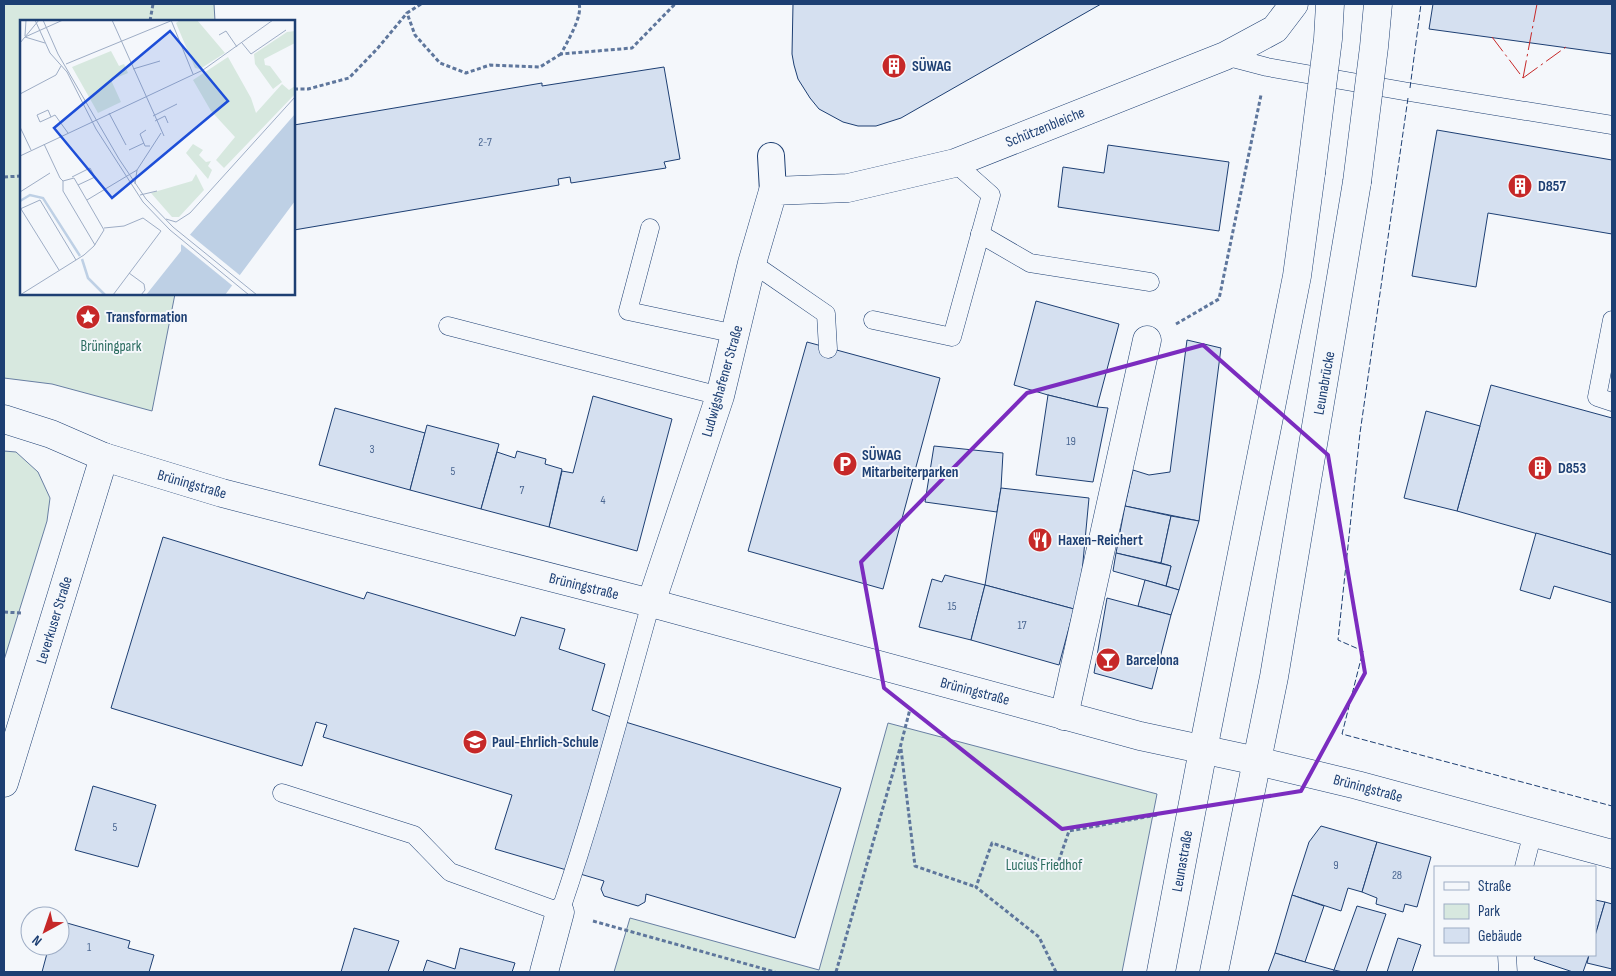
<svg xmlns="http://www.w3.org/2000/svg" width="1616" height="976" font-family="'Sofia Sans Condensed',sans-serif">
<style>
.green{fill:#d7e8df;stroke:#687fa3}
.building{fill:#d5e0f0;stroke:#1d3f73}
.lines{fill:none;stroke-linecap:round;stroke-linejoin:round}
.service-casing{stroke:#1d3f73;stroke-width:19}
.pedestrian-casing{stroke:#1d3f73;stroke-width:28}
.minor-casing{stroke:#1d3f73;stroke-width:29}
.tertiary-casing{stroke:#1d3f73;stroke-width:29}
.secondary-casing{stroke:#1d3f73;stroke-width:29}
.path{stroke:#5e769c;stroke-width:3;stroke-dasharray:4 2.5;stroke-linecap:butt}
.service{stroke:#f4f7fb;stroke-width:18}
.pedestrian{stroke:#f4f7fb;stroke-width:26}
.minor{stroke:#f4f7fb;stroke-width:28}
.tertiary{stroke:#f4f7fb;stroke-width:28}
.secondary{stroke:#f4f7fb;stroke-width:28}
.secondary-bridge-casing{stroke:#1d3f73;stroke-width:29;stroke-linecap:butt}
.secondary-bridge{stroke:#f4f7fb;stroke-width:28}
.fence{stroke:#1d3f73;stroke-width:1;stroke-dasharray:6 2.5;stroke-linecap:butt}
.power{stroke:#c62828;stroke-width:1;stroke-dasharray:18 4 2.5 4;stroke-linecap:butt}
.marked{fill:none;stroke:#7b2cbf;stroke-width:4;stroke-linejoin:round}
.labels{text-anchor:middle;stroke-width:4;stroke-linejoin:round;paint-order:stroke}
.number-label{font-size:12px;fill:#4b6792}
.poi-label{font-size:15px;font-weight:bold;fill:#1d3f73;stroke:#f4f7fb;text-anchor:start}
.street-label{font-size:15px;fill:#1d3f73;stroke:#f4f7fb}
.park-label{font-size:15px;fill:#2c6c60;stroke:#f4f7fb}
.inset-river{fill:none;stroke:#bed0e5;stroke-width:2.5}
.inset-road{fill:none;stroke:#9eadc5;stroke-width:1}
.view{fill:#1d4ed8;fill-opacity:0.15;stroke:#1d4ed8;stroke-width:2.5}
.inset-edge{fill:none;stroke:#1d3f73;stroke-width:2.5}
</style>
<rect width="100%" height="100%" fill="#f4f7fb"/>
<!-- green -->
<g class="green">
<polygon points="4,4 214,4 215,21 21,21 21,294 175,294 152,411 52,384 4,378"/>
<polygon points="4,451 16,452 38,472 50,498 47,521 4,660"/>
<polygon points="888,723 1157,794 1122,972 614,972 630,918 819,970"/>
</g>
<!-- building -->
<g class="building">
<polygon points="793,4 1101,4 901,118 876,126 858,126 843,122 819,109 810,98 798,79 794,65 792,54"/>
<polygon points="1433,4 1612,4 1612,54 1429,29"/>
<polygon points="664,67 680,159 664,162 666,168 571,183 570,177 558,179 559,185 294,230 294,125 542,83 542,86"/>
<polygon points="1437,130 1612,160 1612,234 1488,213 1476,287 1412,276"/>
<polygon points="1108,145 1229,162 1219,231 1058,207 1063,167 1104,173"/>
<polygon points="1036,301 1119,324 1097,407 1048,395 1014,385"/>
<polygon points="1187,340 1221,348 1199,521 1125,506 1133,470 1149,475 1170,472"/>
<polygon points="807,342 940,378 883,589 748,551"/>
<polygon points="1491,385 1612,418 1612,555 1457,511"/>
<polygon points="1048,395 1097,407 1108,408 1093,482 1036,475"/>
<polygon points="593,396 672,419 637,551 549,527 562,471 573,473"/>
<polygon points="335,408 425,433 410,490 319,465"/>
<polygon points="1426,411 1480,426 1457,511 1404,498"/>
<polygon points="427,425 499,444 481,509 410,490"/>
<polygon points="934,446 1003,453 1001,488 997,512 925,502"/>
<polygon points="517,451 546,459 545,464 562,469 549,527 481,509 497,452 515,458"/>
<polygon points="1001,488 1089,498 1081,583 1074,609 985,585"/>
<polygon points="1125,506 1171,516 1161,563 1116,553"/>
<polygon points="1171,516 1199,521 1179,590 1166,586 1171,566 1161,563"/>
<polygon points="1536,533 1612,555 1612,603 1554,586 1550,599 1520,590"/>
<polygon points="163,537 364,599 367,592 515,636 521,617 565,629 559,649 605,664 592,710 619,720 841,788 795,938 646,894 645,902 638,906 604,896 601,889 604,881 495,849 512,795 323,737 327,725 316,722 302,766 111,708"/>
<polygon points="1116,553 1171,566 1166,586 1113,571"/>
<polygon points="945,575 985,585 971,640 919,627 932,579 942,582"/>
<polygon points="1145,580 1179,590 1171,615 1138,606"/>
<polygon points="985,585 1074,609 1059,665 971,640"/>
<polygon points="1107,598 1171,615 1152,689 1094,673"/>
<polygon points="93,786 156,805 138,867 75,850"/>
<polygon points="1321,826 1377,842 1362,892 1348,888 1341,911 1292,895 1309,842"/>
<polygon points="1377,842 1431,857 1417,907 1405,904 1403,912 1376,904 1377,898 1362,892"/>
<polygon points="1292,895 1324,906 1305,962 1275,953"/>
<polygon points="1595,900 1605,902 1595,936"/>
<polygon points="1605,902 1612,904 1612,969 1587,963 1589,955 1595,955 1595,936"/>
<polygon points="1357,906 1386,914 1366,972 1343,972 1334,970"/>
<polygon points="60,921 130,941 128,948 154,955 149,972 42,972 49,946 60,946"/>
<polygon points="354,928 399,941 388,972 341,972"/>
<polygon points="1398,938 1421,945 1412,972 1387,972"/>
<polygon points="460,948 515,963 512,972 423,972 427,960 455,969"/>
<polygon points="1275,953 1305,962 1334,970 1333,972 1268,972"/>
<polygon points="1535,955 1589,955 1583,972 1573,972 1534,959"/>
</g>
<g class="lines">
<defs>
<g id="service">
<polyline points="1225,56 1267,67 1409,92 1612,125"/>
<polyline points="650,228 628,311 736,334"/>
<polyline points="980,234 1030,263 1150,282"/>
<polyline points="752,263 826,314 828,349"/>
<polyline points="873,320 952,337 991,195 955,163"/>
<polyline points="1612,320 1597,397 1612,402"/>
<polyline points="448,326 720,396"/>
<path d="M 282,793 L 414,835 L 450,872 L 560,912 C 595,810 622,706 651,603"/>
<polyline points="1524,867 1533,832"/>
<polyline points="1507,955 1508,972"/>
</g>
<polyline id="pedestrian" points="771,156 773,191"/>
<g id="minor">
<polyline points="651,603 720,396 752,263 773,191 848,188 955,163 1225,56 1275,29 1294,4"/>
<polyline points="1064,716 1147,340"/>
<polyline points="1257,761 1357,785 1612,854"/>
<polyline points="4,783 104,457"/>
<polyline points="544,972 560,912"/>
</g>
<polyline id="tertiary" points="4,419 51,434 104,457 222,493 651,603 1140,736 1257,761"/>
<g id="secondary">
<polyline points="1161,972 1203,750 1297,276 1311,173"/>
<polyline points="1214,972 1274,677 1357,182"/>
</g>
</defs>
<!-- service casing -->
<use href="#service" class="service-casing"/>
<!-- pedestrian casing -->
<use href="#pedestrian" class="pedestrian-casing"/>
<!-- minor casing -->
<use href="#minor" class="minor-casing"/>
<!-- tertiary casing -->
<use href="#tertiary" class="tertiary-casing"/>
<!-- secondary casing -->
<use href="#secondary" class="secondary-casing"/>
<!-- path -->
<g class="path">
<polyline points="421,4 407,13 415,35 440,63 466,73 490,65 540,67 561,54"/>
<path d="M 579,4 C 583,16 567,42 561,54 L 632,48 L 675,4"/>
<polyline points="150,21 153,4"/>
<polyline points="294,89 308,89 349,78 377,49 407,13"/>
<polyline points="4,177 21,176"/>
<polyline points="1176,324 1219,299 1261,95"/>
<polyline points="4,612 21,613"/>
<polyline points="901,749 915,866 976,887"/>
<polyline points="593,921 775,972"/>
<polyline points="836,972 900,748 910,709"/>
<polyline points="1056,972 1039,937 976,887 992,843 1057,866 1069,831 1157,815"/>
</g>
<!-- service -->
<use href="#service" class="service"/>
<!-- pedestrian -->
<use href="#pedestrian" class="pedestrian"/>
<!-- minor -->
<use href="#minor" class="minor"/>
<!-- tertiary -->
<use href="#tertiary" class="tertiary"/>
<!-- secondary -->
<use href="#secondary" class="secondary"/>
<defs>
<g id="secondary-bridge">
<polyline points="1311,173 1328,39 1330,4"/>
<polyline points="1357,182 1374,47 1378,4"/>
</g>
</defs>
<!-- secondary-bridge casing -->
<use href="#secondary-bridge" class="secondary-bridge-casing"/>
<!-- secondary-bridge -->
<use href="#secondary-bridge" class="secondary-bridge"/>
<!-- fence -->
<g class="fence">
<polyline points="1410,88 1421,4"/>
<polyline points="1408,98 1360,433 1338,640 1363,651 1342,734 1612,806"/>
</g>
<!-- power -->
<g class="power">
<polyline points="1492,37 1523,78"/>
<polyline points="1523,78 1537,4"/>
<polyline points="1523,78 1566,47"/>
</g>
</g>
<!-- marked area -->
<path class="marked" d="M 1203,345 L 1328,455 L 1365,673 L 1301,791 L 1062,829 L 884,688 L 861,562 L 1027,393 Z"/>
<!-- icons -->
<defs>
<symbol id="building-disc" viewBox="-11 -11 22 22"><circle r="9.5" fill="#c62828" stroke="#f4f7fb"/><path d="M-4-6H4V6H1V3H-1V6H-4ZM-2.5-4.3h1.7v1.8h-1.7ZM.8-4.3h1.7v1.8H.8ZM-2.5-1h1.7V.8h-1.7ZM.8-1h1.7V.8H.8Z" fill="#fff"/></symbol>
<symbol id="sight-disc" viewBox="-11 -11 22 22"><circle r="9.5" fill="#c62828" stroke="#f4f7fb"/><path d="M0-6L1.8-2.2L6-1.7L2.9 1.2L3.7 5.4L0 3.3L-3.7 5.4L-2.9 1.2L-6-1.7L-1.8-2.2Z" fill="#fff"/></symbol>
<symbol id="parking-disc" viewBox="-11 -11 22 22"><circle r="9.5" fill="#c62828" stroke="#f4f7fb"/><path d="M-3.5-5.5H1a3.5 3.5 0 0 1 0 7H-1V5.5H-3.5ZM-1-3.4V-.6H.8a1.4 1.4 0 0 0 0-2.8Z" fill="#fff"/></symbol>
<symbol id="restaurant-disc" viewBox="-11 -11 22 22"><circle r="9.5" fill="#c62828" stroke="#f4f7fb"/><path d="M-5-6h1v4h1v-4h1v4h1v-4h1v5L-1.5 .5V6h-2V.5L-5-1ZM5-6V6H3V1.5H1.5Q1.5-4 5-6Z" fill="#fff"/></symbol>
<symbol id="bar-disc" viewBox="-11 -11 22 22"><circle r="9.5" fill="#c62828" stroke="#f4f7fb"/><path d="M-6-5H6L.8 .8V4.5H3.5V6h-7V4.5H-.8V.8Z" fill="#fff"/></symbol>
<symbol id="school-disc" viewBox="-11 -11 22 22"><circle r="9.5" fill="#c62828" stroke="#f4f7fb"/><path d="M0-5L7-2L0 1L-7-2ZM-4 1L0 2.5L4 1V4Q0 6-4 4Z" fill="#fff"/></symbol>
</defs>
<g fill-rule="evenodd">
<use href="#building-disc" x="880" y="52" width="28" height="28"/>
<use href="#building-disc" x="1506" y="172" width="28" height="28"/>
<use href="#sight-disc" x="74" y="303" width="28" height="28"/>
<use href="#parking-disc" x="831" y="450" width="28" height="28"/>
<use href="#building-disc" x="1526" y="454" width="28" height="28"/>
<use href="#restaurant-disc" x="1026" y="526" width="28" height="28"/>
<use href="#bar-disc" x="1094" y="646" width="28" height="28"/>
<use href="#school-disc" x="461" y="728" width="28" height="28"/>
</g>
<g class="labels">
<!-- number labels -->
<g class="number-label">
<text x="485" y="146">2-7</text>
<text x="1071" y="445">19</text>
<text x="372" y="453">3</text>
<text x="453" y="475">5</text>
<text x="522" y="494">7</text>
<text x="603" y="504">4</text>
<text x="952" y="610">15</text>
<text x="1022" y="629">17</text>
<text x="115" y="831">5</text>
<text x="1336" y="869">9</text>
<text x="1397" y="879">28</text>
<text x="89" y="951">1</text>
</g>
<!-- poi labels -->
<g class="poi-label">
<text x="912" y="71">SÜWAG</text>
<text x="1538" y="191">D857</text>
<text x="106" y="322">Transformation</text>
<text x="862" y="460">SÜWAG<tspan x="862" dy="17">Mitarbeiterparken</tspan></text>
<text x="1558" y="473">D853</text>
<text x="1058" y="545">Haxen-Reichert</text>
<text x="1126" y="665">Barcelona</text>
<text x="492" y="747">Paul-Ehrlich-Schule</text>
</g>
<!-- street labels -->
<g class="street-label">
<text transform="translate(1045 127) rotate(-22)" y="5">Schützenbleiche</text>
<text transform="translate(722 381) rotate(-74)" y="5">Ludwigshafener Straße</text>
<text transform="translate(1324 383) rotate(-80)" y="5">Leunabrücke</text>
<text transform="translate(192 484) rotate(16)" y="5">Brüningstraße</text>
<text transform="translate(584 586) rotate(14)" y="5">Brüningstraße</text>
<text transform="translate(54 620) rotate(-73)" y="5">Leverkuser Straße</text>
<text transform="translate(975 691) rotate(15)" y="5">Brüningstraße</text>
<text transform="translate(1368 788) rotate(15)" y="5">Brüningstraße</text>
<text transform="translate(1182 861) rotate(-80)" y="5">Leunastraße</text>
</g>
<!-- park labels -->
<g class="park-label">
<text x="111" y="351">Brüningpark</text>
<text x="1044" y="870">Lucius Friedhof</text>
</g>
</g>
<!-- overview -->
<g transform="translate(20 20)">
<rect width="275" height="275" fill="#f4f7fb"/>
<path d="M 160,0 L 177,0 L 205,33 L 180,49 L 175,48 L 156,3 ZM 275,11 L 275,23 L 244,39 L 245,45 L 250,46 L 262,62 L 253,69 L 235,44 L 234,34 L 267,12 ZM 91,31 L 99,46 L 104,44 L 108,53 L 91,60 L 101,82 L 78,93 L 52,47 ZM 208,37 L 231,78 L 236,93 L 262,64 L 269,70 L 275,66 L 275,74 L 204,148 L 196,140 L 215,117 L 191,91 L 173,60 ZM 173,124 L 183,130 L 179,135 L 186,142 L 191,141 L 188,146 L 192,150 L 188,159 L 166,133 ZM 176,154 L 184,170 L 159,197 L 152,197 L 131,173 L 172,161 Z" fill="#d7e8df"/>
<path d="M 275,94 L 275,181 L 205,275 L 126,275 L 161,231 L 161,225 Z" fill="#bed0e5"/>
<path d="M 168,213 L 222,257 L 214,267 L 160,223 Z" fill="#f4f7fb"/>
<path class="inset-river" d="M 0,181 L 10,175 L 23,178 L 60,236M 62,239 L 68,258 L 85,275"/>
<path class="inset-road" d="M 15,0 L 30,33 L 47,52 L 76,109 L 123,182 L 150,210 L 229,275M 23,0 L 38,34 L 99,139 L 126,179 L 153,207 L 237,275M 92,0 L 144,116M 151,0 L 173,54M 199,15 L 206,11 L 217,27M 5,16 L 6,0M 5,17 L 43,0M 5,17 L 25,23M 0,23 L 19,0M 222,23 L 231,34 L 266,10M 46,44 L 153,0M 113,49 L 140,41M 0,74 L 36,55 L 41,46M 89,93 L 106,125M 133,96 L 157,84M 31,97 L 28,90 L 17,95 L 20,102 L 31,97 L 35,95 L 48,113M 135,101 L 145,96 L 148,103M 0,107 L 11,130M 126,110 L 120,114 L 125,126 L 130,126M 109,130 L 124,123M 0,136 L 183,50 L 253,0M 52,157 L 70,148 L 75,157 L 58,165M 43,161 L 43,171 L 75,225M 115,164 L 117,150 L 141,113M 0,172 L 30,153M 120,175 L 137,171M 67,180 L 117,150M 0,189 L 20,180 L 56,240M 1,189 L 39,250M 146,199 L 156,202 L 170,193 L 275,77M 84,208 L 104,206 L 123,198 L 141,211 L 93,275M 109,253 L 124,264 L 125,270 L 121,275M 0,275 L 64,235 L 74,226 L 84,210 L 54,158 L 43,161 L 40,158 L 24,124"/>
<path class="view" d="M 150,11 L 208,81 L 92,178 L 34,108 Z"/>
<rect width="275" height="275" class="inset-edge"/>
</g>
<!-- border -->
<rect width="1616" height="976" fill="none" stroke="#1d3f73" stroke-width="10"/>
<!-- legend -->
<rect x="1434" y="866" width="162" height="90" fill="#f4f7fb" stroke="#9eadc5"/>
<rect x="1444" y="882" width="25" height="8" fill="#f4f7fb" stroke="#9eadc5"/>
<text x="1478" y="891" font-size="15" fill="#1d3f73">Straße</text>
<rect x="1444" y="904" width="25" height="15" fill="#d7e8df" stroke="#9eadc5"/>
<text x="1478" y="916" font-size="15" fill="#1d3f73">Park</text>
<rect x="1444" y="928" width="25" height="15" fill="#d5e0f0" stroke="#9eadc5"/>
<text x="1478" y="941" font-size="15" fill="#1d3f73">Gebäude</text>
<!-- north arrow -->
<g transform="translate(45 931) rotate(220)"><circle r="24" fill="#f4f7fb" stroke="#9eadc5"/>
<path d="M0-4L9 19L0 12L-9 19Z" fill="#c62828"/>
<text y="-8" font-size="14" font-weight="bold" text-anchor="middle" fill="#1d3f73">N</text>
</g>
</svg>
